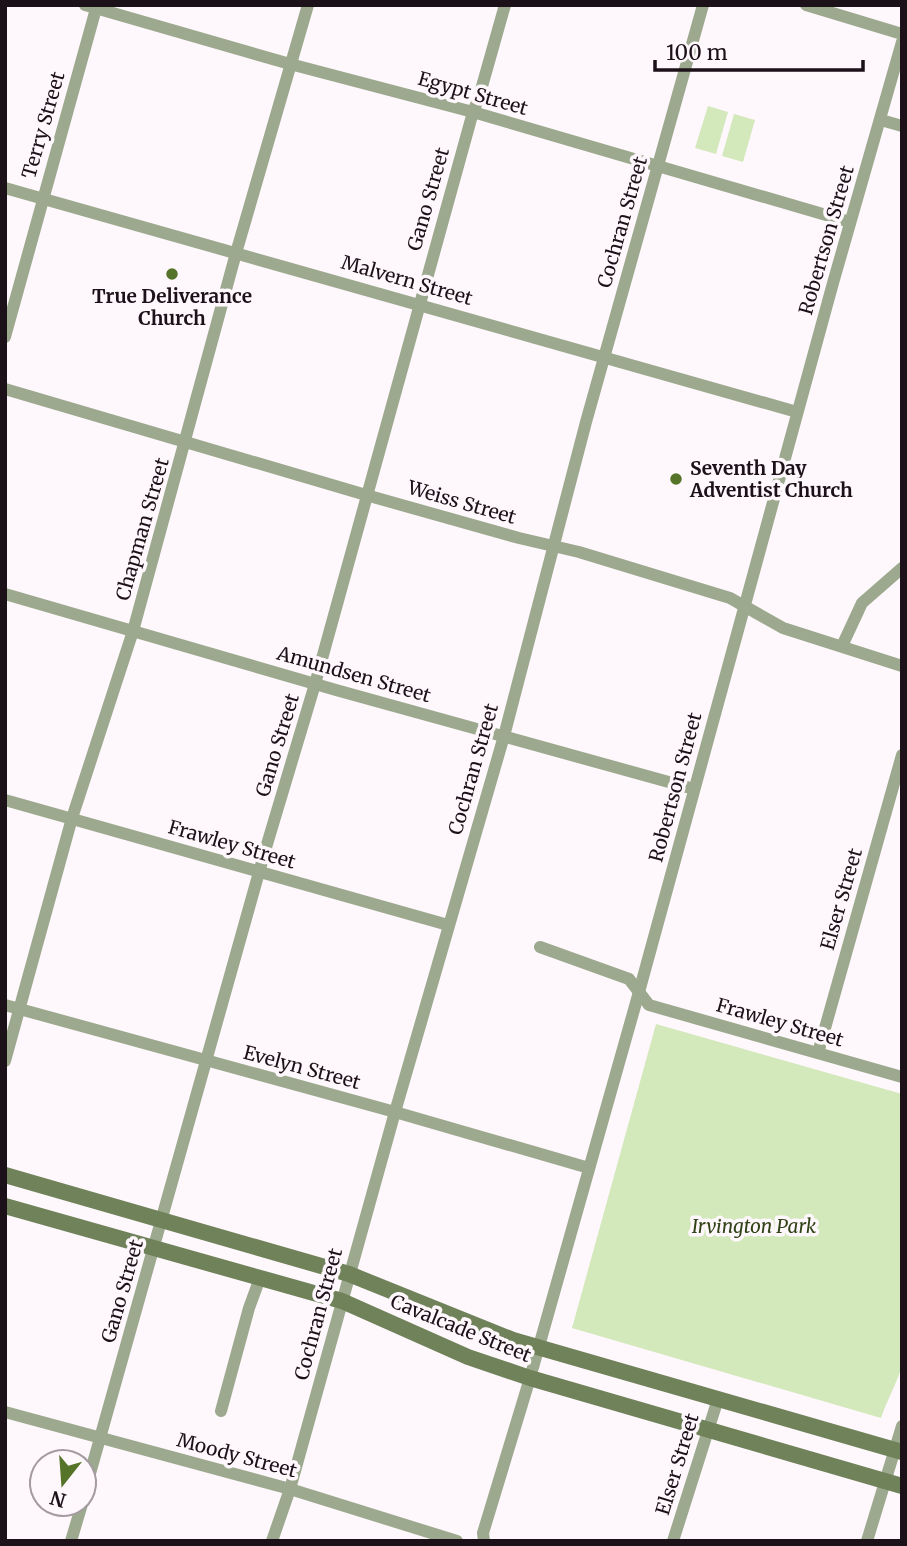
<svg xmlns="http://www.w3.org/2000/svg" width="907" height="1546" font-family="Merriweather,serif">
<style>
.green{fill:#d3e8bb}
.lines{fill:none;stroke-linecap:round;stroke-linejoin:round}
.minor{stroke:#9ca98e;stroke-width:12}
.secondary{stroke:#70825a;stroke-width:16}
.poi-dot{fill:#557429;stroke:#fef7fc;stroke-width:2.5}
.labels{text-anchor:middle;stroke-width:7;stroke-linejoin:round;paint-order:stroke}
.street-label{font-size:19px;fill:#1c1118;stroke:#fef7fc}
.poi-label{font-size:19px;font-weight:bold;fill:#1c1118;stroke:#fef7fc}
.park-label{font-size:19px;font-style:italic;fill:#304316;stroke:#fef7fc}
</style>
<rect width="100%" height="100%" fill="#fef7fc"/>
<!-- green -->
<g class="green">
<polygon points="708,106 728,112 716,154 695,148"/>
<polygon points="734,114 755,120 743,162 722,156"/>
<path d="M 656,1024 L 902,1094 L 902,1366 C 896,1385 887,1400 881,1418 L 572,1328 Z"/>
</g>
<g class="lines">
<!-- minor -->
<g class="minor">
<polyline points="85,5 290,64 473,112 850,222"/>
<polyline points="806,5 902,34"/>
<polyline points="881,120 902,126"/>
<polyline points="5,188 797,412"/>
<polyline points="5,337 97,5"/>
<polyline points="5,389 366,495 519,538 579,552 730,598 783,628 902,666"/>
<polyline points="5,594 336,690 694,789"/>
<polyline points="842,646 862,603 902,568"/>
<polyline points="5,800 448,925"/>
<polyline points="540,947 629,979 649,1005 902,1077"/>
<polyline points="5,1005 395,1112 589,1168"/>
<polyline points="818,1053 902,755"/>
<polyline points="5,1061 72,818 133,631 236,253 308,5"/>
<polyline points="221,1411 249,1308 260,1278"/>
<polyline points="5,1412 290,1489 457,1541"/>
<polyline points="84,1495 265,851 315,684 473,112 479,97 505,5"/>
<polyline points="71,1541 82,1504"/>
<polyline points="272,1541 290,1489 395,1112 504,736 586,422 703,5"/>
<polyline points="484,1541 483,1533 530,1378 639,992 833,283 902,42"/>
<polyline points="673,1541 718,1399"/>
<polyline points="867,1541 902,1426"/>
</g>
<!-- secondary -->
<g class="secondary">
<polyline points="5,1175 349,1274 513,1340 902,1452"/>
<polyline points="5,1206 342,1301 468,1357 530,1378 902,1486"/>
</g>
</g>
<!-- markers -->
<g class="poi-dot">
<circle cx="172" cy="274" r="7"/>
<circle cx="676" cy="479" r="7"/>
</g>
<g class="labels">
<!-- street labels -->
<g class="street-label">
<text transform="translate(473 93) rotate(16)" y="7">Egypt Street</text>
<text transform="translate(43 125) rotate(-74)" y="7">Terry Street</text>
<text transform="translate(428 199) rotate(-74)" y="7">Gano Street</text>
<text transform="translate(622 222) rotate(-74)" y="7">Cochran Street</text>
<text transform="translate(826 240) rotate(-74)" y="7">Robertson Street</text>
<text transform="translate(407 280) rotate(16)" y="7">Malvern Street</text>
<text transform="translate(462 502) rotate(16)" y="7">Weiss Street</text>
<text transform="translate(142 529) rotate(-74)" y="7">Chapman Street</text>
<text transform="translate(354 674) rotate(16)" y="7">Amundsen Street</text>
<text transform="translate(277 745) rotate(-73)" y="7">Gano Street</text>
<text transform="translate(473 769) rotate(-74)" y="7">Cochran Street</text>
<text transform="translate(675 787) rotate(-75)" y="7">Robertson Street</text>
<text transform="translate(232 844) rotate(16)" y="7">Frawley Street</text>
<text transform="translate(841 899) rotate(-74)" y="7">Elser Street</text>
<text transform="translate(780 1022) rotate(16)" y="7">Frawley Street</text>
<text transform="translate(302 1067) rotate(15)" y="7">Evelyn Street</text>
<text transform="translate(122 1291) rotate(-74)" y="7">Gano Street</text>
<text transform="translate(318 1314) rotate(-75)" y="7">Cochran Street</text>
<text transform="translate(461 1328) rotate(22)" y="7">Cavalcade Street</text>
<text transform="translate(237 1455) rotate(15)" y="7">Moody Street</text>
<text transform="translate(677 1464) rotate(-73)" y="7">Elser Street</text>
</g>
<!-- poi labels -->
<g class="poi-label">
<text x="172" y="303">True Deliverance<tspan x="172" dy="22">Church</tspan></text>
<text x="690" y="475" text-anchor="start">Seventh Day<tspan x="690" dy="22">Adventist Church</tspan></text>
</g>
<!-- park labels -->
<g class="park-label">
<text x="754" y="1233">Irvington Park</text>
</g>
</g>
<!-- border -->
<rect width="907" height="1546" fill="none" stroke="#1c1118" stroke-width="14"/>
<!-- north arrow -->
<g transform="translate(63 1483) rotate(197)"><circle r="33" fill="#fef7fc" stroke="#a49ba1" stroke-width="2"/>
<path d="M0-5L12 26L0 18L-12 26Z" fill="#557429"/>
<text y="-10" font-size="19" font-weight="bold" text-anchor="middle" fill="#1c1118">N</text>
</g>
<!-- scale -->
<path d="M655 60v10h208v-10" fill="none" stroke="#1c1118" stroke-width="3.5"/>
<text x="666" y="60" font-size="21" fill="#1c1118" stroke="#fef7fc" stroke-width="5" paint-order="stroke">100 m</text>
</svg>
